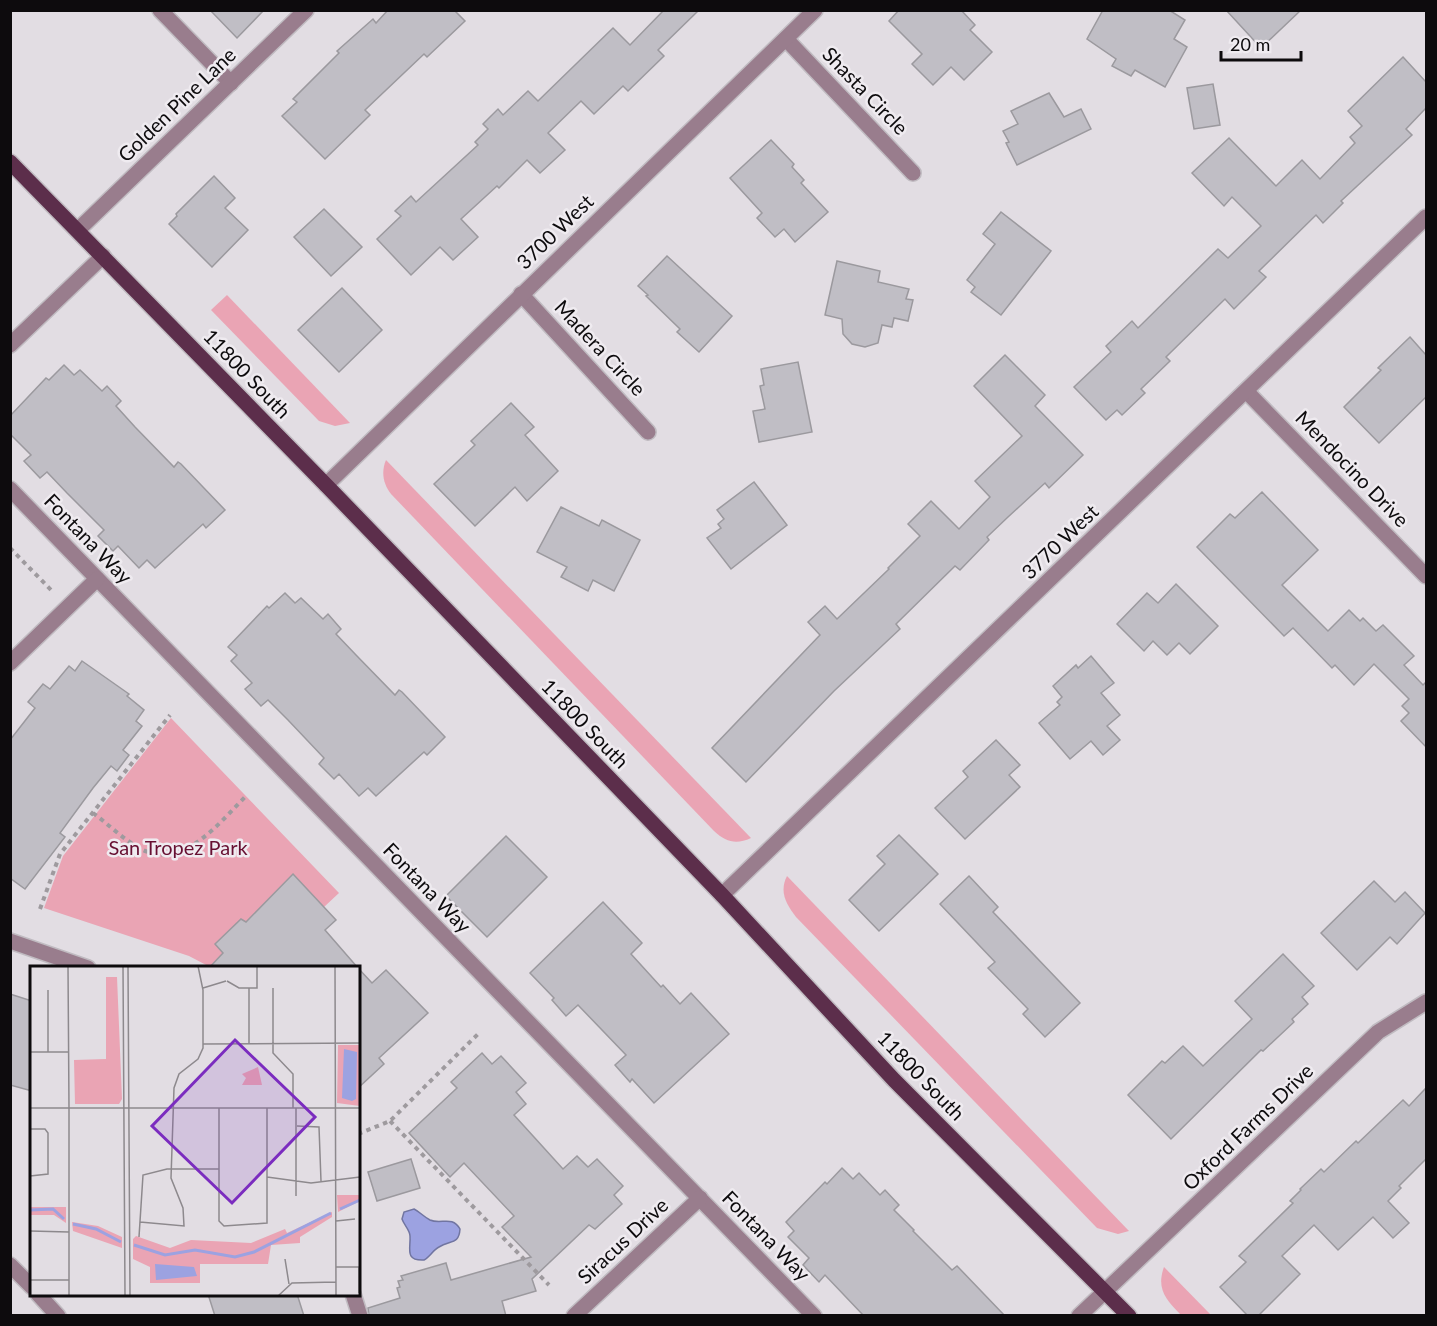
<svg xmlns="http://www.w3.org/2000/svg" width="1437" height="1326" font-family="Lato,sans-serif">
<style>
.green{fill:#eaa4b4}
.water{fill:#9ca2e1;stroke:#7175a1;stroke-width:1.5}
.building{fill:#c0bec5;stroke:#9b999e;stroke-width:1.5}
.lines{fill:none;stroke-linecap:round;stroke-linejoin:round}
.minor-casing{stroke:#c0bbc1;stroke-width:18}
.major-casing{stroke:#c0bbc1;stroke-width:18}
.path{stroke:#9e9a9e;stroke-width:4;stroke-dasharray:4.5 4.5;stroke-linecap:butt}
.minor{stroke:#997d8d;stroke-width:15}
.major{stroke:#5c2e4b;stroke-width:15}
.labels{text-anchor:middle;stroke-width:5;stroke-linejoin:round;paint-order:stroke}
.street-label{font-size:20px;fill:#0d0b0d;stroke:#efebf0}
.park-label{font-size:20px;fill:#671032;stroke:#efebf0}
.inset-river{fill:none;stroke:#9ca2e1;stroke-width:3}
.inset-road{fill:none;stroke:#8d898d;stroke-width:1.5}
.view{fill:#7b2cbf;fill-opacity:0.15;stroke:#7b2cbf;stroke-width:3}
.inset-edge{fill:none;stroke:#0d0b0d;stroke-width:3}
</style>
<rect width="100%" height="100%" fill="#e2dde3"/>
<!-- green -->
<g class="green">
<polygon points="227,295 350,423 335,426 319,421 211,310"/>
<path d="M 386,460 L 751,838 C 736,845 726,842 714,831 L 391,494 C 383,484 381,472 386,460 Z"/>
<polygon points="171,718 339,893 324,907 293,874 246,922 241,919 216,944 223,953 210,967 189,956 44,908 63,856"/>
<path d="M 787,876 L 1129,1231 L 1118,1234 L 1097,1228 L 796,917 C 786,904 779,892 787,876 Z"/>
<path d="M 1164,1267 L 1211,1315 L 1181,1315 C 1166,1300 1156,1289 1164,1267 Z"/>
</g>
<!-- water -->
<path class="water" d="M 414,1209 C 420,1212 424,1217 430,1220 C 441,1225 452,1215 460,1229 C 459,1245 450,1240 439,1247 C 433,1250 430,1257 424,1260 C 404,1261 411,1248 410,1236 C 410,1230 404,1225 402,1219 L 404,1212 Z"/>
<!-- building -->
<g class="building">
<polygon points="210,10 264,10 237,38"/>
<polygon points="388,10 454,10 465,21 427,57 424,54 365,110 370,115 325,159 282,116 297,102 293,99 339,53 337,51 373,19 376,23"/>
<polygon points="664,10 699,10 658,50 664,56 628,91 623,86 594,114 581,101 548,133 565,150 540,173 527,160 499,188 497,186 461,219 478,237 453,260 440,247 411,275 377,239 401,216 395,211 411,196 416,202 478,145 475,142 488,129 483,124 498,109 503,115 528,91 538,101 613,28 630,45"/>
<polygon points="899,10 961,10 975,25 970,30 992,52 964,80 951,67 933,85 912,64 922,54 889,21"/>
<polygon points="1103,10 1169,10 1185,20 1174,39 1187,47 1165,87 1135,70 1131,76 1112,66 1116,59 1087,39"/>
<polygon points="1226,10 1301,10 1261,48"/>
<polygon points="1403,57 1426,82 1426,108 1406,129 1412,135 1341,201 1343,203 1323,223 1316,215 1259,271 1266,277 1234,309 1225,299 1166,357 1170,361 1141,389 1145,393 1122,415 1117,410 1106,420 1074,387 1111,352 1106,346 1132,321 1138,328 1218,249 1228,258 1261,226 1232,197 1224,206 1192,173 1229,138 1276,186 1302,160 1320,179 1355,143 1350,137 1362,126 1348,111"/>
<polygon points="1213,84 1220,125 1194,129 1187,88"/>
<polygon points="1049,93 1064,117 1081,109 1091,129 1017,165 1006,143 1009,142 1003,131 1018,124 1011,111"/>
<polygon points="771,140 794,164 792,167 804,180 801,183 828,212 795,242 784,229 775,237 757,218 762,213 730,178"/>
<polygon points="214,176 235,198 225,208 248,230 212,267 169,224 177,216 176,214"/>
<polygon points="324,209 362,247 331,276 294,237"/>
<polygon points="1001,212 1051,251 1001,315 971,292 975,287 967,280 995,244 983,234"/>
<polygon points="667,256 732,316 699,352 677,332 680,329 646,296 648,295 638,286"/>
<polygon points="837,261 880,271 878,282 909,289 906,299 913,300 908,321 894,318 892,327 882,325 878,343 865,347 852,344 843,334 842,319 825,315"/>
<polygon points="342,288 382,330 339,372 298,330"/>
<polygon points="1410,337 1426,355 1426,397 1379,443 1344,407 1381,370 1378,368"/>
<polygon points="1005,355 1045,395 1035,406 1083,455 1049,488 1045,483 1008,517 987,537 989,540 960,570 955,566 896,624 900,629 834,691 746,782 712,748 820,635 808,622 825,606 837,619 889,569 888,568 920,536 908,524 931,501 959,529 990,497 975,481 1022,436 974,386"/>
<polygon points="798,362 812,432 759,442 753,411 765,409 760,386 764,385 761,369"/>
<polygon points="64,365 74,375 80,370 102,391 107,386 121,401 116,406 135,427 174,467 178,462 181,464 225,510 206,528 203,524 155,568 147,560 139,568 118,546 113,551 98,536 104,530 67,493 47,472 40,478 24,461 31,455 10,434 10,416 46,378 49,380"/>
<polygon points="511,403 534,427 525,435 558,471 527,501 515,487 475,526 434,484 475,445 471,441"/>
<polygon points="754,482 787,525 731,569 707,538 721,528 718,524 724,519 717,510"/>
<polygon points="1262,492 1318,550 1282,585 1328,631 1349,610 1360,621 1363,618 1376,631 1383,625 1414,656 1404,665 1423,685 1426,682 1426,747 1401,721 1409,713 1402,706 1409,699 1374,664 1354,685 1335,665 1332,668 1293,628 1284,636 1197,547 1230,514 1235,518"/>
<polygon points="561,507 599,526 602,520 640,540 614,591 593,580 588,591 561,577 567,567 537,552"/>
<polygon points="1176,584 1218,626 1190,654 1179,643 1167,655 1153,641 1144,651 1117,624 1147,593 1158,603"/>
<polygon points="285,593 295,603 301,598 323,619 328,614 341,629 336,634 356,655 395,695 399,690 402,692 445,737 427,755 424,752 376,796 368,788 359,796 339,774 334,779 319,764 324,758 288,720 268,700 261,706 245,689 252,683 231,661 237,655 228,647 267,606 269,608"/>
<polygon points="1091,656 1114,683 1101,693 1120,715 1107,726 1120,740 1103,755 1091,741 1070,759 1039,723 1060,705 1057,702 1062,697 1053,686 1076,665 1078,668"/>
<polygon points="82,661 129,694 127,696 144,710 136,721 142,726 123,750 129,755 117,771 111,766 93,788 60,833 65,837 25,889 10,878 10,740 35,708 28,702 43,684 50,689 69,666 75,671"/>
<polygon points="996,740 1020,765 1009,775 1020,787 965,839 935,808 968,777 963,771"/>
<polygon points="899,835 938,874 879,931 849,900 885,864 877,856"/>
<polygon points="506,836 547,877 487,937 446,896"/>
<polygon points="293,874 336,920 325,930 358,968 209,968 223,953 215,944 241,919 246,922"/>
<polygon points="969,876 998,907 993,912 1080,1003 1045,1037 1023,1014 1028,1009 988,968 995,962 940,904"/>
<polygon points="1374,881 1395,902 1405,892 1425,913 1397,944 1390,937 1357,970 1321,933"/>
<polygon points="603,902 642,943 631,954 661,987 663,985 680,1004 691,993 729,1034 654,1103 632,1079 630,1082 615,1065 626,1055 578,1005 566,1016 552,1000 554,998 530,973"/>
<polygon points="1283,954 1314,986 1302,997 1308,1004 1292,1019 1294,1022 1263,1051 1261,1050 1171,1139 1128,1095 1162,1061 1165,1063 1183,1046 1203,1066 1252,1019 1235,1001"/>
<polygon points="358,968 372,983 386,970 428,1013 379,1058 384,1064 358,1088"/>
<polygon points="10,994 32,1001 32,1091 10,1085"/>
<polygon points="482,1053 492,1064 501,1056 526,1083 516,1092 526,1104 514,1115 563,1169 577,1156 588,1167 597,1159 623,1186 614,1195 622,1204 595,1229 589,1225 532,1279 536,1291 502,1301 506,1316 369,1316 368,1308 400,1298 397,1288 400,1287 398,1281 403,1280 401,1276 446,1263 451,1280 531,1257 502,1227 514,1216 464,1163 450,1177 409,1133 457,1088 451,1082"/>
<polygon points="1426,1088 1426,1159 1399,1186 1401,1188 1388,1201 1409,1223 1393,1238 1373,1217 1338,1250 1314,1225 1282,1256 1300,1274 1258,1316 1248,1316 1220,1287 1246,1262 1239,1256 1293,1203 1290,1201 1301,1190 1300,1189 1321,1169 1324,1172 1356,1141 1358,1143 1403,1100 1409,1106"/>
<polygon points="411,1159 420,1188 377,1201 368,1172"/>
<polygon points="842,1168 853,1179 859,1173 880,1195 885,1190 899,1205 894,1210 914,1230 913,1231 952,1270 957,1266 959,1268 1005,1316 864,1316 825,1275 819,1282 803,1265 809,1258 788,1237 794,1231 786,1222 825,1182 827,1184"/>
<polygon points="208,1294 297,1294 304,1316 215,1316"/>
</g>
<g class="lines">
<defs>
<g id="minor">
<polyline points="160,10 231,83"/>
<polyline points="786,39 913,173"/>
<polyline points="78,230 306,10"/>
<polyline points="521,294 648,432"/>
<polyline points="10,345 103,256"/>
<polyline points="1247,392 1426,576"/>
<polyline points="326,485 815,10"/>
<polyline points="10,489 814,1316"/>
<polyline points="10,663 97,579"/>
<polyline points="722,895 1426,217"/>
<polyline points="10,941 88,968"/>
<polyline points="10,1265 32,1287"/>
<polyline points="38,1294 58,1316"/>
<polyline points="353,1294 360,1316"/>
<polyline points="574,1316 700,1198"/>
<polyline points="1079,1316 1378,1032 1426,1002"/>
</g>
<polyline id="major" points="10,162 326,485 722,895 894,1080 1129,1316"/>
</defs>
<!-- minor casing -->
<use href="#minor" class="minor-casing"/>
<!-- major casing -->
<use href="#major" class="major-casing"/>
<!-- path -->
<g class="path">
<polyline points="10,548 54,593"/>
<path d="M 93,813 C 108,824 124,840 141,849 C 183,871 221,821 247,795"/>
<polyline points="40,909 60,854 170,715"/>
<polyline points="390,1121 549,1285"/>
<polyline points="358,1134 390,1121 478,1034"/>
</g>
<!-- minor -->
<use href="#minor" class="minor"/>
<!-- major -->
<use href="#major" class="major"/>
</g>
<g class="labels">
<!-- street labels -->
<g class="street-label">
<text transform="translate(865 91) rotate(46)" y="7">Shasta Circle</text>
<text transform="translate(177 105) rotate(-44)" y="7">Golden Pine Lane</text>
<text transform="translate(555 232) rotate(-44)" y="7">3700 West</text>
<text transform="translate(600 348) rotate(47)" y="7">Madera Circle</text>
<text transform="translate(247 374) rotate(46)" y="7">11800 South</text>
<text transform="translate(1352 469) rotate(46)" y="7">Mendocino Drive</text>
<text transform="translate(88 539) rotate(46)" y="7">Fontana Way</text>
<text transform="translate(1060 542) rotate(-44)" y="7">3770 West</text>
<text transform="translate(585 724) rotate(46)" y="7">11800 South</text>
<text transform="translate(427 888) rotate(46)" y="7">Fontana Way</text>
<text transform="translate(921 1076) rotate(46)" y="7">11800 South</text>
<text transform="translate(1248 1127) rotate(-44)" y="7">Oxford Farms Drive</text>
<text transform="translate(766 1236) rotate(46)" y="7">Fontana Way</text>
<text transform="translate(623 1241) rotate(-43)" y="7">Siracus Drive</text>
</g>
<!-- park labels -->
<g class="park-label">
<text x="178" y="855">San Tropez Park</text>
</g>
</g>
<!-- overview -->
<g transform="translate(30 966)">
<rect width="330" height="330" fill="#e2dde3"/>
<path d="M 76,11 L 87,11 L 92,133 L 89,138 L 45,138 L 44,94 L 76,93 ZM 308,79 L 330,79 L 330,140 L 307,137 ZM 228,101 L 232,119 L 212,119 L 216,112 L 212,108 ZM 307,229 L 330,229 L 330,235 L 308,246 ZM 0,241 L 36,241 L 36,257 L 24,249 L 0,249 ZM 302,246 L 302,251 L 270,271 L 270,277 L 241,279 L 238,298 L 170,298 L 170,317 L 120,317 L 120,301 L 103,293 L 103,273 L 106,270 L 140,282 L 161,274 L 221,277 L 255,263 L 257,267 ZM 42,256 L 68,260 L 92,271 L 92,282 L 43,265 Z" fill="#eaa4b4"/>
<path d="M 314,83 L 327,86 L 326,133 L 322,135 L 312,132 ZM 125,298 L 164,301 L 167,310 L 126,314 Z" fill="#9ca2e1"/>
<path class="inset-river" d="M 310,243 L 330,234M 0,244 L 23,243 L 34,253M 43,258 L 66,263 L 91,276M 104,279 L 135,289 L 165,284 L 205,291 L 224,286 L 301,247"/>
<path class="inset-road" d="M 38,0 L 39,142M 93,0 L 95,330M 98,0 L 100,330M 305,0 L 306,330M 197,15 L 209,22 L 227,22 L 227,0M 173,22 L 196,15M 219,22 L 219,78M 243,22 L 243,87 L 263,108 L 263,142M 18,24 L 18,86M 173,78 L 330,77M 0,86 L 39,86M 0,142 L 330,142M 39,142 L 39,330M 189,142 L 189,255 L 194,260 L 237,257 L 237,142M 267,160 L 289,161 L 291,215M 0,163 L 15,163 L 18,167 L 18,208 L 0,210M 237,211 L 281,217 L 330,211M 266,230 L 266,142M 306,255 L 325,253M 110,256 L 154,260 L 153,242 L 141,212 L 144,122 L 149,108 L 168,93 L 173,82 L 173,24 L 168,0M 0,265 L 39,266M 109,271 L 113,209 L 137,203 L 189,203M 255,293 L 259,318M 306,301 L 329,301M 329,301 L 329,327M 0,314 L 39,314M 177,330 L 244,330M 248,330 L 262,317 L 306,316"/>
<path class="view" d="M 205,74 L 285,151 L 202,237 L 122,160 Z"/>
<rect width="330" height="330" class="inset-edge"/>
</g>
<!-- border -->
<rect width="1437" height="1326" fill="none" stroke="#0d0b0d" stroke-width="24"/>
<!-- scale -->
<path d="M1221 51v9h80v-9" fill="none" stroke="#0d0b0d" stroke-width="3"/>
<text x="1230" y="51" font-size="18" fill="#0d0b0d" stroke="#efebf0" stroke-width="4.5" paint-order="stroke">20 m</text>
</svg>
